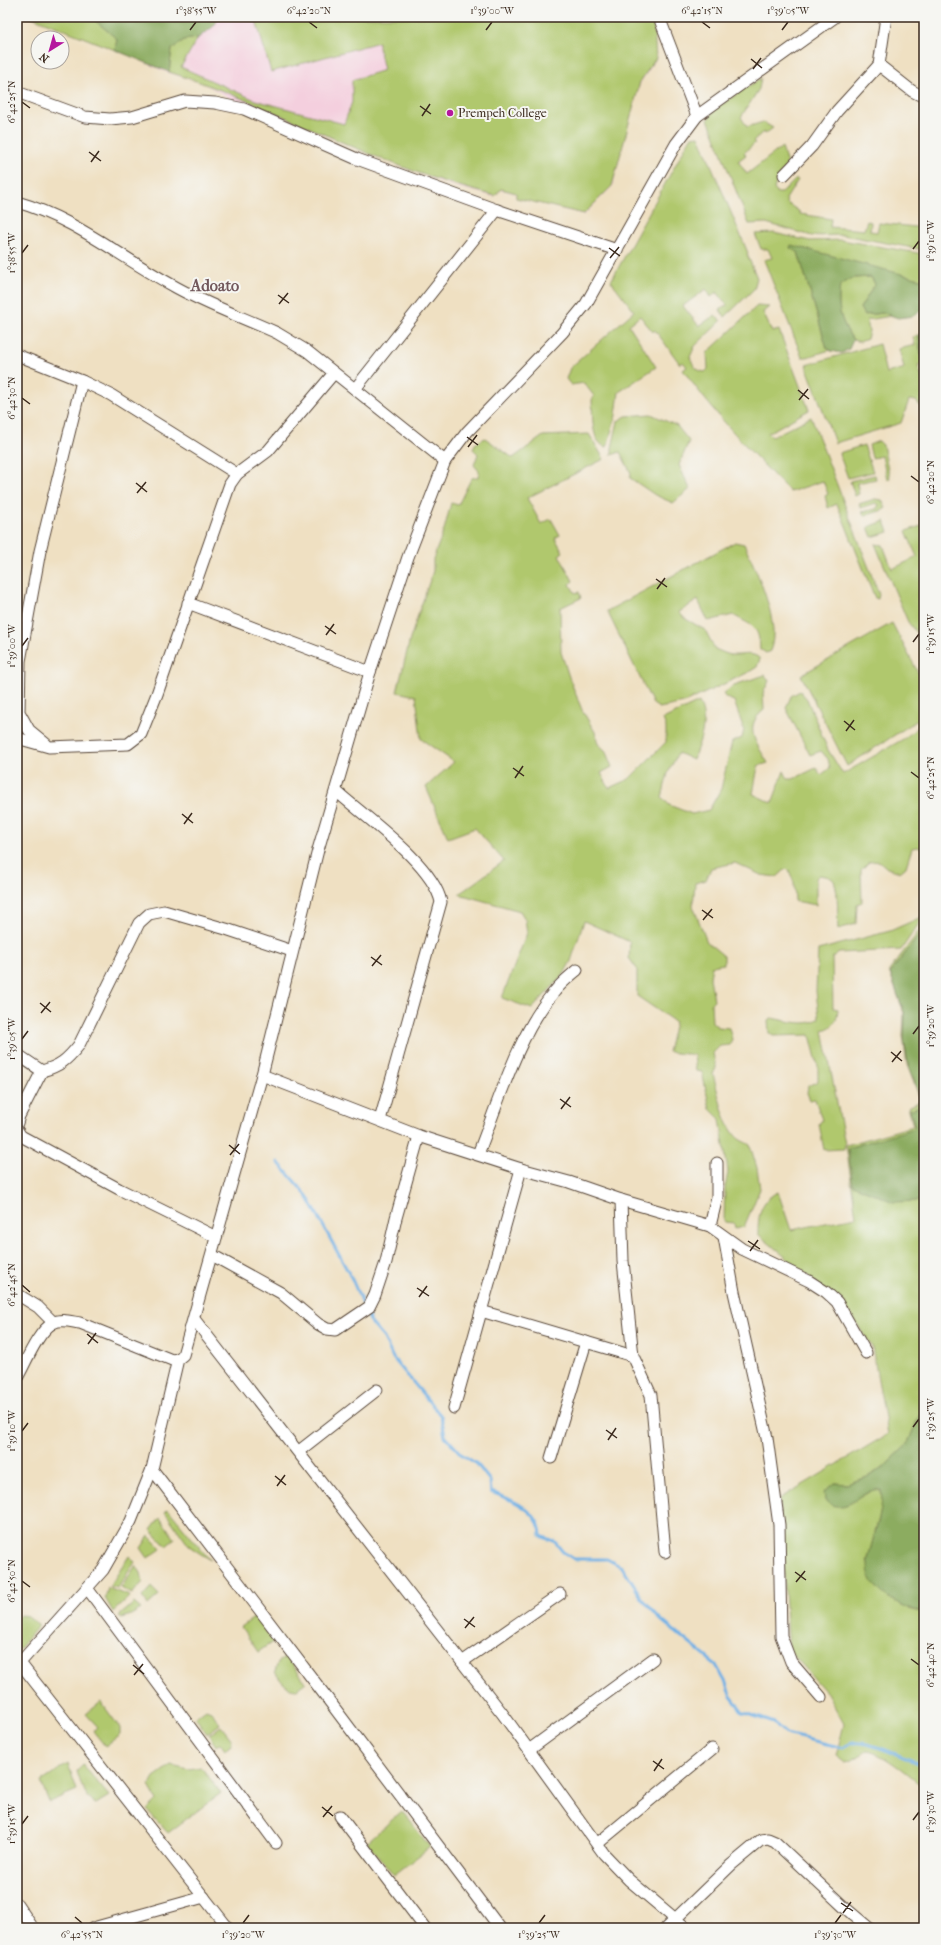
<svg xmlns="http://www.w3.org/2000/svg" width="941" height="1945" font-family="'IM FELL French Canon',serif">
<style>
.built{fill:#f4cfde}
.green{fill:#b0c86d;stroke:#767946}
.forest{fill:#8cac60;stroke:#646b3f}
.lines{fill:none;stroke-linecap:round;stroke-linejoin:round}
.stream{stroke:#72b1e5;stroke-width:3}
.street-casing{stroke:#564537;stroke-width:13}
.street{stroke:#fff;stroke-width:11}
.ticks{fill:none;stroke:#3b2a1e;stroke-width:1.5}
.poi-dot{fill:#b5179e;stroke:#f6f6f2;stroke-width:1.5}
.labels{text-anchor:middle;stroke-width:4;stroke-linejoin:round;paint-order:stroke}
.poi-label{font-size:12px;fill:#3b2a1e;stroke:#f6f6f2;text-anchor:start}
.district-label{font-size:16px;font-weight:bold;fill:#72585c;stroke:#f6f6f2}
.neatline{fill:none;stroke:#3b2a1e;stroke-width:1.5}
.ticks-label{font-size:10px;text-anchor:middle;fill:#3b2a1e}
</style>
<rect width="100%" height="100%" fill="#f6f6f2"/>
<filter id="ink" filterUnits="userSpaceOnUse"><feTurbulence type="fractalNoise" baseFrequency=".025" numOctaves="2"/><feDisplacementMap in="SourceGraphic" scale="8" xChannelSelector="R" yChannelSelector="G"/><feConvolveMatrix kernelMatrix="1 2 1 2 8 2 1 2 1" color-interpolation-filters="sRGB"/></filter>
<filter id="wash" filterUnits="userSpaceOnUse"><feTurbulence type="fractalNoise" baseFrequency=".012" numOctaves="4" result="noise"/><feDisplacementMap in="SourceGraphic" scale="16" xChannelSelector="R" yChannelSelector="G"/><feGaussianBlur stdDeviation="0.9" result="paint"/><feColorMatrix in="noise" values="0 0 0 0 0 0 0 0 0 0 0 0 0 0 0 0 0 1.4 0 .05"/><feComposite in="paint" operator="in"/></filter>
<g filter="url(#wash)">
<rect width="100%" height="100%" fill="#efe0c2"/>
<!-- built -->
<polygon class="built" points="33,17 650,17 653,22 654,63 641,82 629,121 613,186 584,215 517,198 517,194 501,190 494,197 446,184 408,170 250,105 237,102 204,84 163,71 117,50"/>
<!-- green -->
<g class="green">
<polygon points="32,17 91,17 117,39 115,50"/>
<path d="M 255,17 L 649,17 L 654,28 L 656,58 L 640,82 L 612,186 L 584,214 L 516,198 L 516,193 L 501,189 L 495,196 C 465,188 436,180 408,169 C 327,139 251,97 169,72 L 172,49 L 184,40 L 198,38 L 181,67 L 255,100 L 344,124 L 352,102 L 352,80 L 384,70 L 379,48 L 379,42 L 271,72 Z"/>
<polygon points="761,78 759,89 741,117 747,127 763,122 773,128 765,134 763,132 753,141 755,143 744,153 746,155 738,161 747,174 782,147 787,164 778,177 774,189 777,193 782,193 796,179 798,180 786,199 787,203 800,212 800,214 831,219 830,227 864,230 867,221 871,222 870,231 877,232 879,223 924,228 924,250 843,235 812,236 766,223 749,224 708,119 714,109"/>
<path d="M 699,136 L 748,253 L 747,254 L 757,278 L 754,289 L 725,317 L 720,310 L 727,305 L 717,292 L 711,297 L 706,289 L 683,306 L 699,326 L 715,315 L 721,321 L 695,346 L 690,357 C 693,365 696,371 705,372 L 708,369 L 707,353 L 757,306 L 769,307 L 763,312 L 772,332 L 779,330 L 809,410 L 768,433 L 772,437 L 811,417 L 879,594 L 878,599 L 875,598 L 837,504 L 828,508 L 825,496 L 828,494 L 823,481 L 790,492 C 752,453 715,415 683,370 L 687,367 L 683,362 L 680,364 L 655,330 L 653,332 L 640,316 L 629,325 L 656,367 L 619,392 L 616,415 L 607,447 C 590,444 593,413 592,400 L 594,396 L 584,383 L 571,385 L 566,379 L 570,368 L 634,311 L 611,281 L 691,137 Z"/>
<polygon points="774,233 810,241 841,240 924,254 924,280 790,248 798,252 827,348 830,350 807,357 802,357 764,260 772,258 768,249 761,249 755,234"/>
<path d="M 871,277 L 875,284 L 860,308 L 864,315 L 884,313 L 891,316 L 867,320 L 869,331 L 867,339 L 860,342 L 853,340 C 840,319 837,310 840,285 L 853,278 Z"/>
<polygon points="918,335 922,360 924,361 924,363 918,366 924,384 924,410 916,401 909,400 901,423 835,443 806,365 879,344 886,373 902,369 904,368 899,349 915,345 913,337"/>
<polygon points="651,414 677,426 689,441 679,465 690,489 673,503 655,495 630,478 631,473 620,452 612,455 612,448 618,421 626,416"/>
<path d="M 589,434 L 604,459 L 527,498 L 541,524 L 551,519 L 560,535 L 555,538 L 563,552 L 559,555 L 573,581 L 570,584 L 575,593 L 579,592 L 581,598 L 560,608 L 561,652 L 569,677 L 582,710 L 595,732 L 598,744 L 605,750 L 612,767 L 601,773 L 609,788 L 629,779 L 666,742 L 666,727 L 663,719 L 699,702 C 709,722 700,740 693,760 L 678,753 L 668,773 L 662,797 L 669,805 L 692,814 L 709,810 L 721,789 L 732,742 L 742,738 L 744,730 L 734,701 L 726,698 L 723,694 L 734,685 L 765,675 L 769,681 L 763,693 L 764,710 C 742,727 757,744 768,763 L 758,766 L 753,794 L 772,803 L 784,771 L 788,779 L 793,779 L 816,768 L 821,775 L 830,768 L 828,759 L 821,751 L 810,755 L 786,708 L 791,696 L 800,691 L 807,699 L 828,750 L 843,774 L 905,738 L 924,722 L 924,850 L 918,847 L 912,848 L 906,867 L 900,872 L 887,868 L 879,861 L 869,862 L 861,870 L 862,902 L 857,904 L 856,924 L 838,929 C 837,917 839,892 834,881 C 831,876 824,876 819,875 L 816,878 L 816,905 L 795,901 L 794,883 L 789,870 L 786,869 L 777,877 L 761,875 L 735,863 L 711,868 L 706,880 L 695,883 L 693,906 L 707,942 L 724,956 L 724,964 L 712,966 L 710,978 L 714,1000 L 711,1003 L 712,1022 L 718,1027 L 729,1028 L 732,1039 L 730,1045 L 720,1046 L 713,1053 L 716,1068 L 713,1074 C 718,1092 724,1127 739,1139 C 742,1141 747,1143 750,1145 L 757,1168 L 760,1189 L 744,1227 L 735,1229 L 734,1223 L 724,1222 L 725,1188 L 728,1172 L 720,1119 L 710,1109 L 702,1072 L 696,1071 L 694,1055 L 668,1052 L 675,1022 L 637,996 L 637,969 L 629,958 L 630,942 L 584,921 L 571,961 L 564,974 L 532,1009 L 502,998 L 527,933 L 525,919 L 520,911 L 459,894 L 504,861 L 475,828 L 448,838 L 426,787 L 454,762 L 421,739 L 416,696 L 397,692 L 410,639 L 433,571 L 433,559 L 444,530 L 451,503 L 458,505 L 470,481 L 472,478 L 478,477 L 479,471 L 474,465 L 478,454 L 473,449 L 475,444 L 485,438 L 513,458 L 543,436 Z"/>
<polygon points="879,441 883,445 890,478 887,479 882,456 872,458 869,445"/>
<polygon points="864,445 873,472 848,478 839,453"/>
<polygon points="875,475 876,479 857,483 859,494 855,496 850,481"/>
<polygon points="875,499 882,500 886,508 883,510 864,516 862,512 876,509 879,505 876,503 861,508 859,504"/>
<polygon points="885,521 889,532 872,537 868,527"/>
<polygon points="924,525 924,643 908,622 875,544 883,545 892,569 917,557 906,531"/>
<path d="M 735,542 L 744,544 C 756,570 782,624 770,651 L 766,653 L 760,649 C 759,625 752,626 733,615 L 708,621 L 698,600 L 679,612 L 684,618 L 705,630 L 715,649 C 720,651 726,654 731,655 C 741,656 753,651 760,659 L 757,667 L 749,672 L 684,703 L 659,708 L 653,704 L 607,611 Z"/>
<polygon points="892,623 924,684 924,716 847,766 801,675"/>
<path d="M 924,916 L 901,950 L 839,953 L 832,958 L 833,1008 L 838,1009 C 837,1020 835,1027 823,1030 L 845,1144 L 844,1149 L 824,1150 L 819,1124 L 822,1120 L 815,1099 L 810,1100 L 807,1093 L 808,1086 L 818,1081 L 818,1066 L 810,1035 L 773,1036 L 769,1033 L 768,1021 L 771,1018 C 784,1020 809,1028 819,1018 L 816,991 L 818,950 L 890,931 Z"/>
<path d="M 924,924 L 924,929 L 890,973 L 905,1015 L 904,1039 L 909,1068 L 923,1104 L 915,1129 L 848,1148 L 920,1201 L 924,1195 L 924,1415 L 919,1416 L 907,1445 L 883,1468 L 867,1477 L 847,1484 L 835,1483 L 847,1505 L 874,1489 L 882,1490 L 883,1503 L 867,1562 L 909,1609 L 924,1613 L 924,1787 C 908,1776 886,1754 867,1751 L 851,1761 L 844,1762 L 836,1756 L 844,1724 L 827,1693 L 789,1650 L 779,1499 L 888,1434 L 872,1347 L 846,1308 L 758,1234 C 758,1216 760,1200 778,1192 L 791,1230 L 856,1217 L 846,1145 L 913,1126 L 908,1107 L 921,1101 L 907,1065 L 903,1036 L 904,1013 L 889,971 Z"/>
<polygon points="168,1509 210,1560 189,1546 165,1512"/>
<polygon points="160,1518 175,1539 166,1546 151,1530"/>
<polygon points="149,1536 161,1549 148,1558 141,1548"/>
<polygon points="129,1556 135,1562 118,1588 110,1586"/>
<polygon points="136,1565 141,1573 143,1582 132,1594 121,1588"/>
<polygon points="151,1587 159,1595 148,1605 142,1597"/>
<polygon points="108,1588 130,1596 113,1612 105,1598"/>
<polygon points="134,1603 141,1609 131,1615 122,1618 119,1616"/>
<polygon points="20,1615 28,1616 39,1625 17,1652 17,1618"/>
<polygon points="255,1617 274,1641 258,1652 241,1627"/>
<path d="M 286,1657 L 306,1682 L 297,1689 C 286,1689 281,1681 275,1672 L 278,1662 Z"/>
<polygon points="101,1702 120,1728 120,1735 105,1746 93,1731 98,1727 86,1714"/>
<polygon points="206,1709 211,1711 220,1724 207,1734 195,1717"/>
<polygon points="221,1726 232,1740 231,1745 225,1750 220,1743 216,1746 209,1735"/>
<polygon points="68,1764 77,1790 49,1802 41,1782"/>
<path d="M 83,1765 L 109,1796 L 96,1804 C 87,1801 79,1780 77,1771 Z"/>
<polygon points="171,1765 189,1769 201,1767 221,1793 168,1833 147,1810 157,1800 149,1786 154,1777"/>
<polygon points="402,1811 430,1847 394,1875 367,1842"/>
</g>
<!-- forest -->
<g class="forest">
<polygon points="91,17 219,17 214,26 198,38 184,40 172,49 169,72 115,50 117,39"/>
<path d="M 791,245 L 924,280 L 924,308 L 913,316 L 898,318 L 884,313 L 864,315 L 860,308 L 875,284 L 871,277 L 853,278 L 840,285 C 837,309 840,320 853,340 L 849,349 L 842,353 L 831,351 L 827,348 L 798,252 L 790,248 Z"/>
<polygon points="921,334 924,334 924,361 922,360 918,335"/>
<polygon points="924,929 924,1195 920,1201 893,1202 853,1185 848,1148 915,1128 910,1110 923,1104 909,1068 904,1039 905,1015 890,973"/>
<path d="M 924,1415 L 924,1613 C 900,1606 866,1592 868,1562 C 868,1557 870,1551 871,1547 C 876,1528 884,1509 881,1490 C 865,1487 854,1508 837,1506 C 833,1506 829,1503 825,1501 L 824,1492 L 835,1483 L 847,1484 L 867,1477 L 883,1468 L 907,1445 L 919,1416 Z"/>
</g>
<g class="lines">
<!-- stream -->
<path class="stream" d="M 278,1162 L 307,1196 L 351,1277 L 371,1323 L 384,1338 L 393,1358 L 441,1416 L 445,1436 L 461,1454 L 477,1464 L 490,1481 L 491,1492 C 511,1499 541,1511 541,1536 L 554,1541 L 563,1552 L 574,1559 L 607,1559 L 622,1567 L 642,1598 L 661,1620 L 716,1665 L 726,1683 L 730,1695 L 743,1712 L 774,1723 L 786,1734 L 843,1748 C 846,1746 850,1743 854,1743 C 868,1740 910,1760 924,1766"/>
</g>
</g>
<g filter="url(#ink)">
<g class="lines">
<defs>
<g id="street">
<polyline points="659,17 697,116"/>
<polyline points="886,17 879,65 912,91 924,97"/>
<polyline points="17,92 85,117 110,119 132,117 185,101 215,103 244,109 357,159 497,210 617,250"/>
<polyline points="784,175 812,146 837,111 879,65"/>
<path d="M 17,202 C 74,218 120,257 172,285 C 205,304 242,317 277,333 L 307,351 L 445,461"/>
<polyline points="17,355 82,381 111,395 237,474"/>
<polyline points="355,389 497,210"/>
<polyline points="188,603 370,672"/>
<polyline points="17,738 49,747 128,744 141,734 157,694 230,484 237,474 268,451 334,373"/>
<polyline points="46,744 29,730 19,712 20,661 40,551 82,381"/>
<path d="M 336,791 C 365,817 433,864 441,902 L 380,1120"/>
<path d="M 17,1054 L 42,1071 C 60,1066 67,1060 79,1045 L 139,923 L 149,914 L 164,911 L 226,929 L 292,951"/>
<polyline points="262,1075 419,1136 521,1169 569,1182 621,1200 710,1226 742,1249 809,1281 826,1292 837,1302 866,1353"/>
<polyline points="17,1123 19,1116 42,1071"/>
<polyline points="17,1130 21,1136 119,1189 216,1237"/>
<path d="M 478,1154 C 498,1104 519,1031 555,991 C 561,983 569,977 577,970"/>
<polyline points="621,1200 623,1261 633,1356 651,1395 665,1552"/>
<polyline points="710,1226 717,1197 717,1163"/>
<polyline points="724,1237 734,1292 767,1438 779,1525 781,1636 791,1662 821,1697"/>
<polyline points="212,1255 281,1293 318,1324 327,1329 335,1330 369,1307 375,1295 386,1262 396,1218 419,1136"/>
<polyline points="17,1294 38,1307 53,1322"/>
<polyline points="481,1311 633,1356"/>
<polyline points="194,1319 502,1713 604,1854 629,1880 686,1928"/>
<path d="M 17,1378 C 25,1364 38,1331 53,1323 C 61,1318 72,1322 80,1323 L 172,1360 L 178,1359 L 183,1355 L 262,1075 L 318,850 L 370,672 L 408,557 L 445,461 L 467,432 L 562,333 L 586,304 L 676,144 L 697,116 L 835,17"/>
<polyline points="454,1408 521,1169"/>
<polyline points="299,1451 377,1390"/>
<polyline points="551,1458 586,1342"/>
<polyline points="152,1469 324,1694 500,1928"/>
<polyline points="87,1588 276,1843"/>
<polyline points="462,1662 560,1594"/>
<polyline points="20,1663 228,1928"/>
<polyline points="17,1666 103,1570 131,1521 152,1469 178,1359"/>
<polyline points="529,1750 653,1659"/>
<polyline points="340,1816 425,1928"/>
<polyline points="597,1844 712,1749"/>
<polyline points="17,1904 33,1928"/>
<polyline points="93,1928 204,1897"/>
<polyline points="666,1928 731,1865 761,1840 768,1839 775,1842 844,1907 869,1928"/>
</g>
</defs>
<!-- street casing -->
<use href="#street" class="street-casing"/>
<!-- street -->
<use href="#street" class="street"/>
</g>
</g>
<!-- ticks -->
<path class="ticks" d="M 309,22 L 317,28M 702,22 L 710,28M 190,30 L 196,22M 486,30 L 492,22M 782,30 L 788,22M 751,59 L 762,68M 753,69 L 761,58M 22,102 L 30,108M 420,106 L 431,114M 422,116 L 430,104M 89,152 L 101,161M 91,162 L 99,151M 609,248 L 620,256M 913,249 L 919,241M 22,253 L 28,245M 610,258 L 619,247M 278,295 L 289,303M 279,304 L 288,293M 798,390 L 809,399M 22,398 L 30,404M 799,400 L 808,389M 467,437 L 478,445M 468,447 L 477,435M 911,476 L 919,482M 136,483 L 147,492M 137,493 L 146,482M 656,579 L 667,587M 657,589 L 665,578M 325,626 L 336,634M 326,635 L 334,624M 913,642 L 919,634M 22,646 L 28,638M 844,721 L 855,730M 846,731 L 854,720M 513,768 L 524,776M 911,772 L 919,778M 515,778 L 523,766M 182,814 L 193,823M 184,824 L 192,813M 702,910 L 713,918M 703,920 L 712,909M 371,957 L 382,965M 372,966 L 381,955M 40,1003 L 51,1012M 41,1013 L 50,1002M 913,1034 L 919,1026M 22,1039 L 28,1031M 891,1052 L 902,1061M 892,1062 L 901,1051M 560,1099 L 571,1107M 561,1109 L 570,1097M 229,1145 L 240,1154M 230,1155 L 239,1144M 748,1241 L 760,1249M 750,1251 L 758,1240M 22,1285 L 30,1292M 417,1288 L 429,1296M 419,1297 L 427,1286M 87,1334 L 98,1343M 88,1344 L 96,1333M 913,1427 L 919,1419M 606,1430 L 617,1438M 22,1431 L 28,1423M 608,1440 L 616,1428M 275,1476 L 286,1485M 277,1486 L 285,1475M 795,1572 L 806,1580M 22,1581 L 30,1587M 796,1582 L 805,1571M 464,1619 L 475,1627M 465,1628 L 474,1617M 911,1659 L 919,1665M 133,1665 L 144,1674M 134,1675 L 143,1664M 653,1761 L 664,1769M 654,1771 L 662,1759M 322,1807 L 333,1816M 323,1817 L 332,1806M 913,1820 L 919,1812M 22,1824 L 28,1816M 841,1903 L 853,1911M 843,1913 L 851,1902M 75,1917 L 82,1923M 243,1923 L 249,1915M 539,1923 L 545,1915M 835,1923 L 841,1915"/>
<!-- markers -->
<circle class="poi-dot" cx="450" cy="113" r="4"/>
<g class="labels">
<!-- poi labels -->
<g class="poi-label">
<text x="458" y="117">Prempeh College</text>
</g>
<!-- district labels -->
<g class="district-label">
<text x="215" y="291">Adoato</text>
</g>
</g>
<!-- margin -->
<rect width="941" height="1945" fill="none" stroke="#f6f6f2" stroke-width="44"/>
<!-- north arrow -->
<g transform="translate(50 50) rotate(217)"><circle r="19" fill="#f6f6f2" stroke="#aba49d"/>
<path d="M0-3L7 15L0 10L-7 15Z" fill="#b5179e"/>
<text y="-6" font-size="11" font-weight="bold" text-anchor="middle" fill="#3b2a1e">N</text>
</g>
<rect x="22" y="22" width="897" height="1901" class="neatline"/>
<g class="ticks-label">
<text x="196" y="14">1°38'55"W</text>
<text x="309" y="14">6°42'20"N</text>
<text x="492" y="14">1°39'00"W</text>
<text x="702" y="14">6°42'15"N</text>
<text x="788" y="14">1°39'05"W</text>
<text transform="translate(11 102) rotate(-90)" y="4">6°42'25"N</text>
<text transform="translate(930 241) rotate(-90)" y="4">1°39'10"W</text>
<text transform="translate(11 253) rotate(-90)" y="4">1°38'55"W</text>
<text transform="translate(11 398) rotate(-90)" y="4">6°42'30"N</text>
<text transform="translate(930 482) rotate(-90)" y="4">6°42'20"N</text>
<text transform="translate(930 634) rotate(-90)" y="4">1°39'15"W</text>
<text transform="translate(11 646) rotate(-90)" y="4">1°39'00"W</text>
<text transform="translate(930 778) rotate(-90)" y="4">6°42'25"N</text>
<text transform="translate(930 1026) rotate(-90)" y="4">1°39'20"W</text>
<text transform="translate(11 1039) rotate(-90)" y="4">1°39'05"W</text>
<text transform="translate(11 1285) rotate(-90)" y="4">6°42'45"N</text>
<text transform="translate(930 1419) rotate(-90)" y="4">1°39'25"W</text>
<text transform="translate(11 1431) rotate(-90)" y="4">1°39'10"W</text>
<text transform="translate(11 1581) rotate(-90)" y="4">6°42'50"N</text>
<text transform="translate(930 1665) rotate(-90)" y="4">6°42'40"N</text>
<text transform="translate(930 1812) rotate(-90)" y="4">1°39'30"W</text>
<text transform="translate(11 1824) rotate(-90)" y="4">1°39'15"W</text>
<text x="82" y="1938">6°42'55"N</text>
<text x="243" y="1938">1°39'20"W</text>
<text x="539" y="1938">1°39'25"W</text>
<text x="835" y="1938">1°39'30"W</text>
</g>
</svg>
